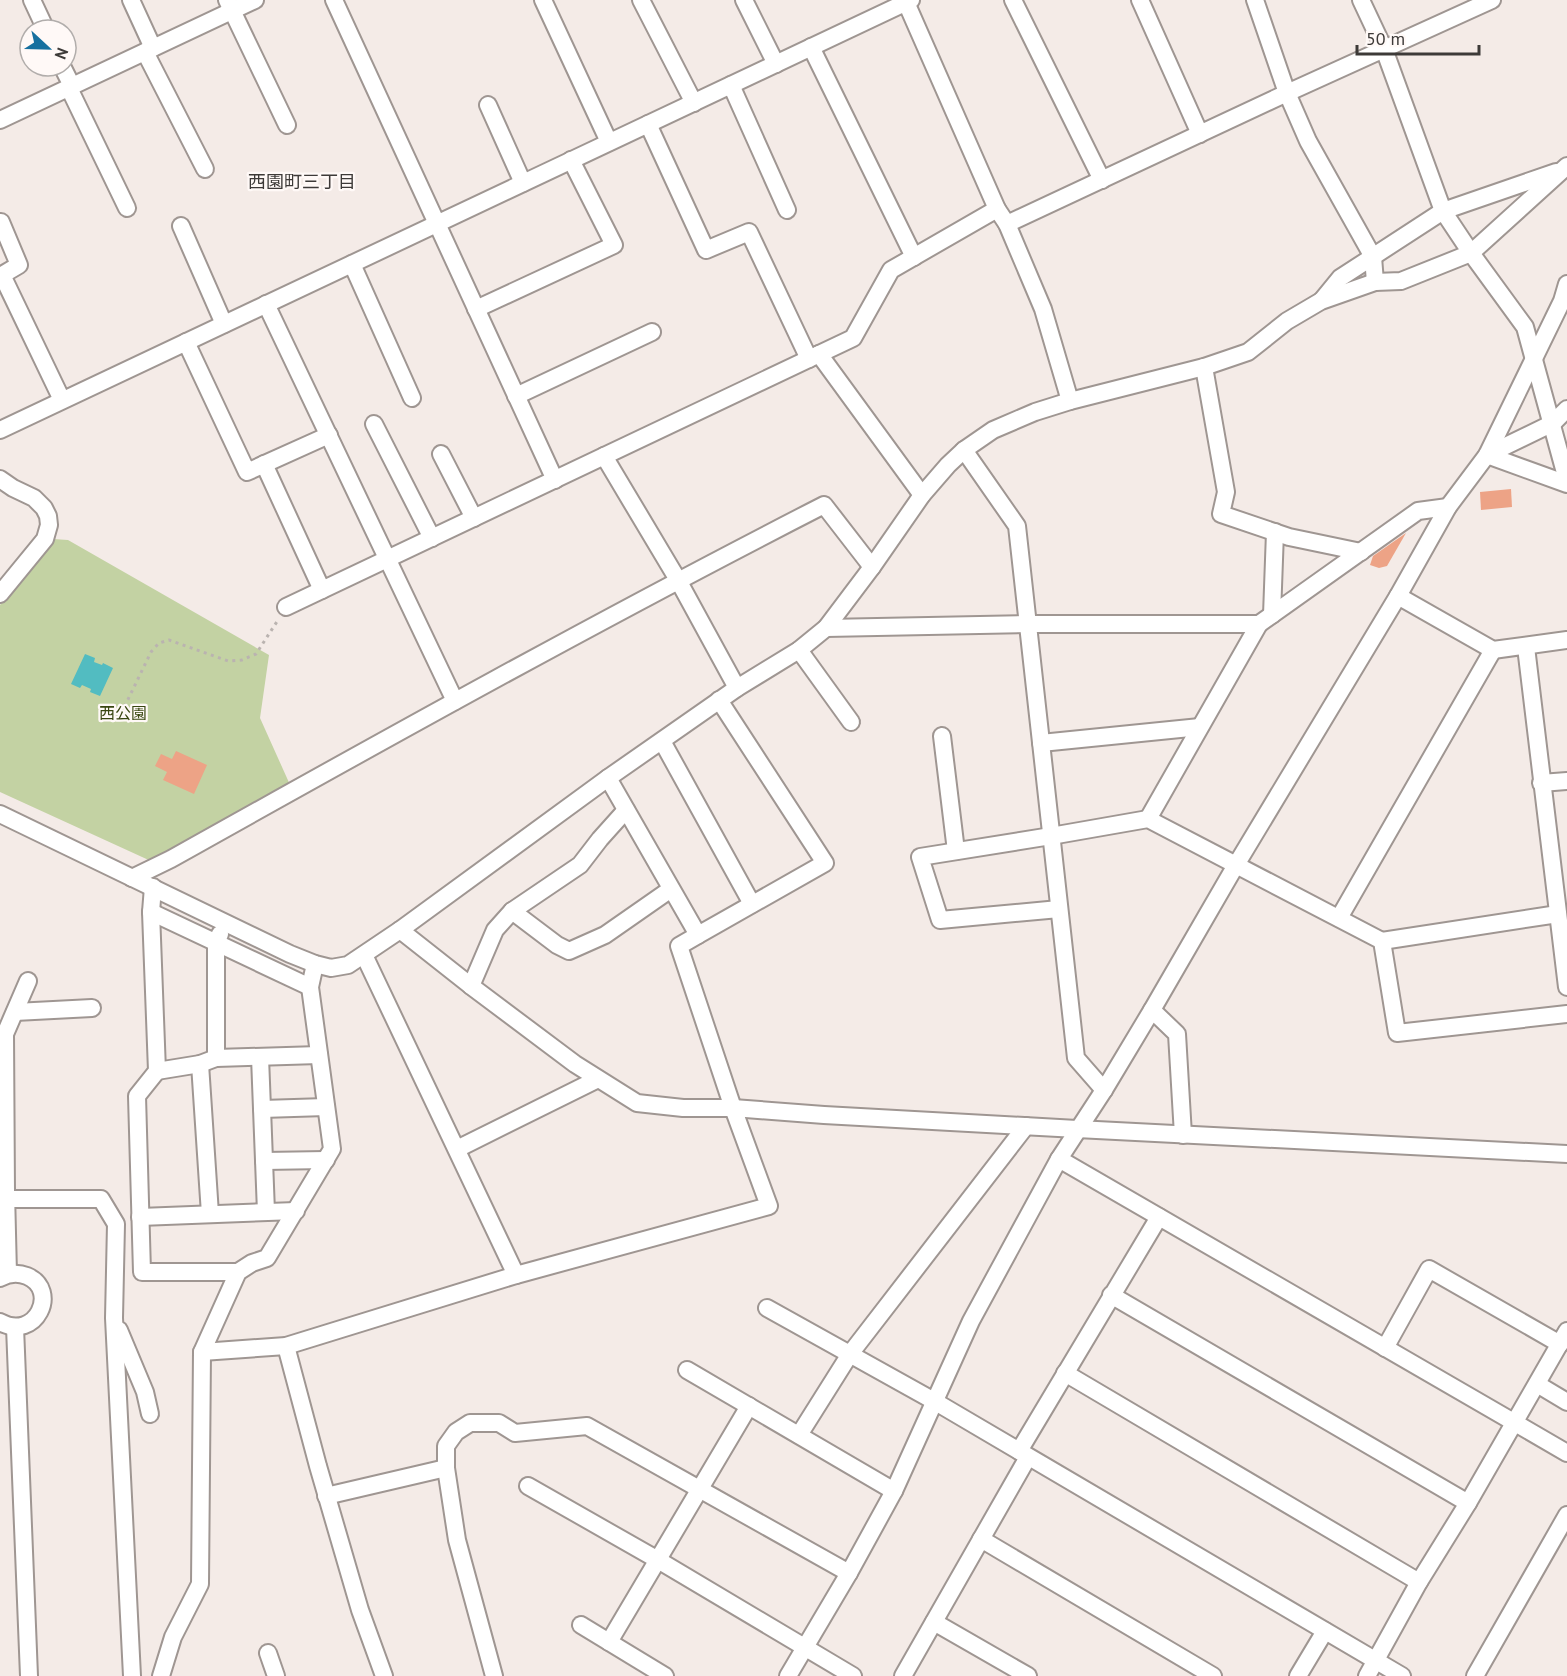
<svg xmlns="http://www.w3.org/2000/svg" width="1567" height="1676" font-family="'PT Sans','Noto Sans JP',sans-serif">
<style>
.green{fill:#c3d2a3}
.water{fill:#52bcc1}
.building{fill:#eda386}
.lines{fill:none;stroke-linecap:round;stroke-linejoin:round}
.minor-casing{stroke:#9f9692;stroke-width:20}
.path{stroke:#bab3b0;stroke-width:3;stroke-dasharray:3 4.5;stroke-linecap:butt}
.minor{stroke:#fff;stroke-width:16}
.labels{text-anchor:middle;stroke-width:4.5;stroke-linejoin:round;paint-order:stroke}
.park-label{font-size:16px;fill:#394611;stroke:#fff9f7}
.neighbourhood-label{font-size:18px;fill:#3d3a38;stroke:#fff9f7}
</style>
<rect width="100%" height="100%" fill="#f4ebe7"/>
<!-- green -->
<polygon class="green" points="53,539 68,540 269,655 260,718 291,787 153,862 0,792 0,605 46,551"/>
<!-- water -->
<polygon class="water" points="85,654 95,658 94,662 102,665 103,663 113,668 100,696 90,692 91,689 82,685 80,688 71,684"/>
<!-- building -->
<g class="building">
<polygon points="1511,489 1512,507 1481,510 1480,492"/>
<polygon points="1406,533 1387,566 1379,568 1370,565 1373,556"/>
<polygon points="176,751 207,765 194,794 163,780 167,772 155,766 161,754 172,759"/>
</g>
<g class="lines">
<defs>
<g id="minor">
<polyline points="32,0 46,30"/>
<polyline points="131,0 153,48"/>
<polyline points="227,0 287,125"/>
<polyline points="334,0 555,480"/>
<polyline points="543,0 609,142"/>
<polyline points="641,0 694,103"/>
<polyline points="744,0 776,64"/>
<polyline points="905,0 997,209 1007,224 1043,309 1070,401"/>
<polyline points="1013,0 1102,180"/>
<polyline points="1140,0 1200,134"/>
<polyline points="1255,0 1287,93 1308,141 1373,257 1375,282"/>
<polyline points="1361,0 1384,49 1443,211 1471,253 1525,327 1567,480"/>
<polyline points="811,47 914,257"/>
<polyline points="145,52 205,169"/>
<polyline points="62,66 72,86"/>
<polyline points="731,85 787,210"/>
<polyline points="69,88 127,208"/>
<polyline points="488,105 523,183"/>
<polyline points="0,120 255,0"/>
<polyline points="648,124 706,250 749,232 809,359"/>
<polyline points="0,223 1,222 19,265 2,275 62,400"/>
<polyline points="1007,224 1287,93 1492,0"/>
<polyline points="181,226 224,324"/>
<polyline points="352,264 412,398"/>
<polyline points="1322,300 1340,278 1443,211 1556,172"/>
<polyline points="266,304 455,701"/>
<polyline points="476,309 614,245 571,160"/>
<polyline points="186,342 247,472 329,435"/>
<polyline points="819,354 922,495"/>
<polyline points="1204,367 1226,492 1221,514 1289,537 1361,552"/>
<polyline points="516,396 652,332"/>
<polyline points="374,424 432,538"/>
<polyline points="0,430 911,0"/>
<polyline points="964,450 1017,526 1076,1058 1104,1090"/>
<polyline points="441,454 474,518"/>
<polyline points="1487,455 1553,423 1567,409"/>
<polyline points="1487,455 1567,484"/>
<polyline points="604,456 678,580 737,688"/>
<polyline points="264,464 322,590"/>
<polyline points="0,479 13,488 34,498 44,508 48,516 49,525 45,539 0,594"/>
<polyline points="1398,596 1493,650 1567,640"/>
<polyline points="286,607 853,338 891,270 997,209"/>
<polyline points="1272,615 1275,532"/>
<polyline points="826,628 1028,624 1259,624 1418,511 1448,507"/>
<polyline points="1526,647 1567,987"/>
<polyline points="799,650 851,722"/>
<polyline points="942,736 956,851"/>
<polyline points="662,741 752,904"/>
<polyline points="1041,743 1200,727"/>
<polyline points="1541,783 1567,781"/>
<polyline points="0,814 290,954 315,964 331,968 348,965 400,930 608,778 737,688 799,650 826,628 872,567 922,495 948,465 964,450 993,430 1035,412 1070,401 1204,367 1248,352 1287,321 1321,301 1375,282 1401,281 1471,253 1567,166"/>
<polyline points="1148,819 1259,624"/>
<path d="M 132,878 L 171,859 C 387,738 603,618 824,505 L 872,567"/>
<polyline points="153,887 151,912 157,1071 137,1096 142,1272 238,1272"/>
<polyline points="1059,909 940,920 920,857 1051,836 1148,819 1382,941 1397,1033 1567,1014"/>
<polyline points="512,911 557,945 569,951 605,935 671,889"/>
<polyline points="151,912 310,987"/>
<polyline points="1339,918 1493,650"/>
<polyline points="400,930 471,986 575,1064 637,1103 683,1108 733,1108 824,1115 1077,1129 1567,1154"/>
<polyline points="698,935 825,863 719,700"/>
<polyline points="1382,941 1558,914"/>
<polyline points="364,955 516,1275"/>
<polyline points="471,986 495,930 512,911 580,865 600,839 626,810"/>
<polyline points="1152,1010 1177,1034 1183,1135"/>
<polyline points="15,1012 92,1008"/>
<polyline points="260,1057 266,1212"/>
<polyline points="216,1058 216,943 220,934"/>
<polyline points="200,1064 210,1214"/>
<polyline points="157,1071 200,1064 216,1058 319,1055"/>
<polyline points="262,1109 326,1107"/>
<polyline points="457,1149 598,1079"/>
<polyline points="1059,1159 1567,1453"/>
<polyline points="264,1161 326,1160"/>
<polyline points="4,1192 6,1192 8,1274"/>
<polyline points="6,1192 5,1034 28,981"/>
<polyline points="6,1199 101,1199 116,1224 114,1318 132,1676"/>
<polyline points="140,1217 296,1211"/>
<path d="M 0,1278 C 9,1273 17,1272 27,1276 C 60,1290 36,1342 0,1322"/>
<polyline points="1111,1295 1468,1503"/>
<polyline points="767,1308 934,1401 1402,1676"/>
<polyline points="15,1327 29,1676"/>
<polyline points="119,1330 145,1392 150,1414"/>
<polyline points="286,1346 318,1466 360,1610 384,1676"/>
<polyline points="1385,1348 1429,1269 1560,1344"/>
<polyline points="202,1352 286,1346 516,1275 769,1206 733,1108 679,946 698,935 608,778"/>
<polyline points="687,1370 894,1491"/>
<polyline points="1065,1373 1419,1582"/>
<polyline points="1537,1384 1567,1402"/>
<polyline points="799,1435 850,1354 1026,1126"/>
<polyline points="1019,1451 1159,1217"/>
<polyline points="528,1486 658,1560 853,1676"/>
<polyline points="326,1496 446,1468"/>
<polyline points="981,1539 1213,1676"/>
<polyline points="934,1622 1028,1676"/>
<polyline points="581,1625 665,1676"/>
<polyline points="609,1642 749,1406"/>
<polyline points="268,1653 276,1676"/>
<polyline points="161,1676 173,1637 200,1584 202,1352 238,1272 252,1263 267,1258 332,1149 310,987 315,964"/>
<polyline points="494,1676 457,1540 446,1468 446,1446 456,1432 470,1423 499,1423 515,1433 587,1426 849,1573"/>
<polyline points="788,1676 849,1573 894,1491 971,1321 1059,1159 1104,1090 1152,1010 1236,865 1398,596 1448,507 1487,455 1562,301 1567,284"/>
<polyline points="903,1676 1028,1457"/>
<polyline points="1298,1676 1325,1631"/>
<polyline points="1367,1676 1419,1582 1468,1503 1567,1331"/>
<polyline points="1475,1676 1567,1515"/>
</g>
</defs>
<!-- minor casing -->
<use href="#minor" class="minor-casing"/>
<!-- path -->
<polyline class="path" points="118,720 151,652 159,643 169,640 228,661 242,660 256,654 278,620"/>
<!-- minor -->
<use href="#minor" class="minor"/>
</g>
<g class="labels">
<!-- park labels -->
<g class="park-label">
<text x="123" y="719">西公園</text>
</g>
<!-- neighbourhood labels -->
<g class="neighbourhood-label">
<text x="302" y="188">西園町三丁目</text>
</g>
</g>
<!-- north arrow -->
<g transform="translate(48 48) rotate(112)"><circle r="28" fill="#fff9f7" stroke="#b1adab" stroke-width="1.5"/>
<path d="M0-4.5L10 22L0 15L-10 22Z" fill="#16709f"/>
<text y="-9" font-size="16" font-weight="bold" text-anchor="middle" fill="#3d3a38">N</text>
</g>
<!-- scale -->
<path d="M1357 45v9h122v-9" fill="none" stroke="#3d3a38" stroke-width="3"/>
<text x="1366" y="45" font-size="18" fill="#3d3a38" stroke="#fff9f7" stroke-width="4.5" paint-order="stroke">50 m</text>
</svg>
